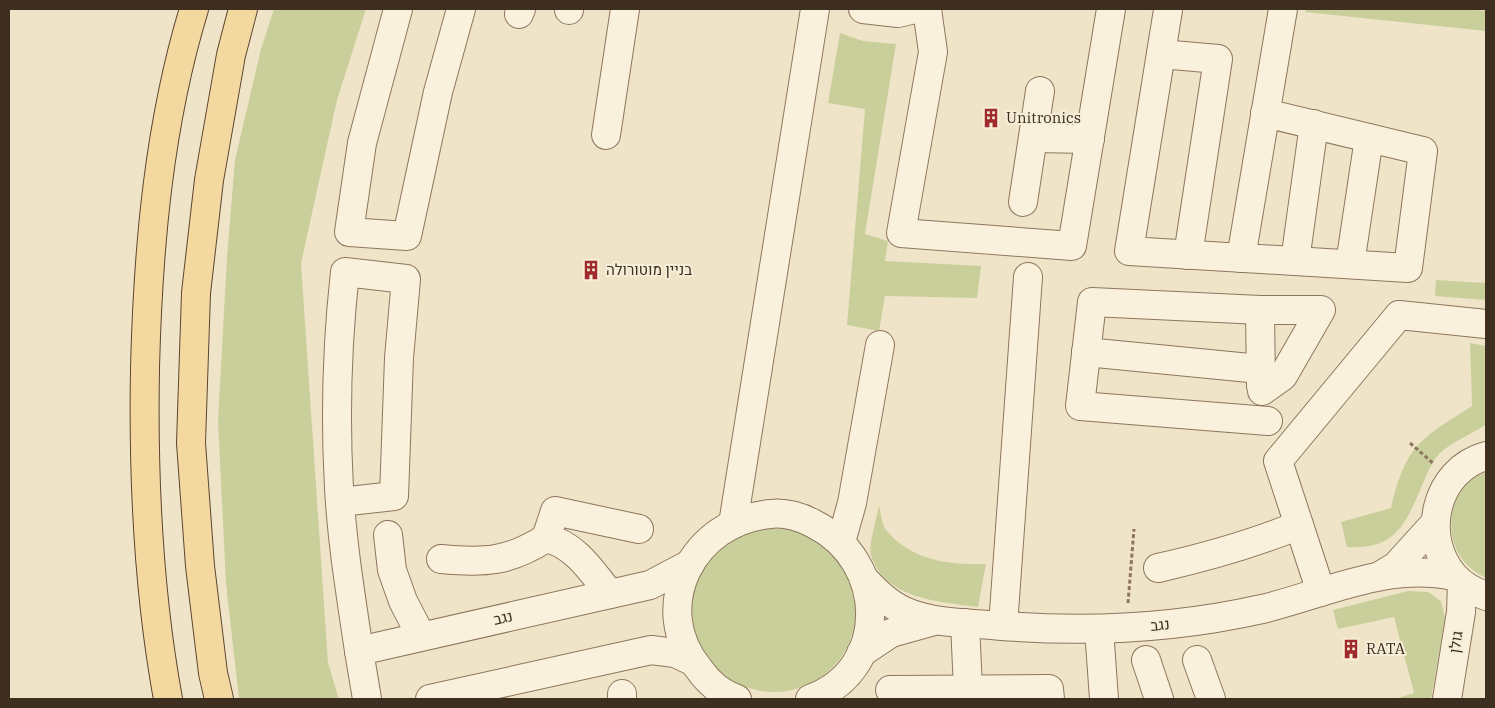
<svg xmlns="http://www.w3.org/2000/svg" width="1495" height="708" font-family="'IBM Plex Serif',Heebo,serif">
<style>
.green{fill:#c9cf9b}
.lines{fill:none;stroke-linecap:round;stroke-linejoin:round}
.minor-casing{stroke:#8d765c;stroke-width:30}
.major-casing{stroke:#5b4430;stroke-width:30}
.path{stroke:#8d765c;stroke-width:3;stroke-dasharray:4 2.5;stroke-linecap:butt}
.minor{stroke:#faf1dc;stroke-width:28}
.major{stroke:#f3d9a0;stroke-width:28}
.labels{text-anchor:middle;stroke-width:4;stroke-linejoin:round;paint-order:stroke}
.poi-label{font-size:15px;fill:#3d2e20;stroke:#f7eed8;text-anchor:start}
.street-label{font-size:15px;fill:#3d2e20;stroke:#f7eed8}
</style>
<rect width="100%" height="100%" fill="#f0e4c8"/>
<!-- green -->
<g class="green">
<polygon points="274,9 366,9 337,100 301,263 328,663 339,699 239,699 226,584 218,420 227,257 235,160 261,49"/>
<polygon points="1306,9 1466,9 1486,11 1486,31 1305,12"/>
<polygon points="840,33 863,41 896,44 865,234 888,241 885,261 981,266 977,298 885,296 879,331 847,325 865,109 828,103"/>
<polygon points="1436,280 1486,283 1486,300 1435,296"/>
<path d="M 1470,343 L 1486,346 L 1485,425 C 1472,434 1450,443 1439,454 C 1432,462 1428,472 1424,481 C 1406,522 1398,550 1347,547 L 1341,522 L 1391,508 C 1406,445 1420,439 1472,406 Z"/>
<path d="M 1486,472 L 1486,578 C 1476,573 1466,566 1460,556 C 1442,527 1452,484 1486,472 Z"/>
<path d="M 879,506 C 881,513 882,526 887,531 C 912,561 950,565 986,564 L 978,607 C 940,602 884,599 871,555 C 868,546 877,516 879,506 Z"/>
<circle cx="774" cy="610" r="82"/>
<polygon points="1408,591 1428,592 1441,601 1445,618 1431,699 1395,699 1414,693 1394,617 1338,629 1333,610"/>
</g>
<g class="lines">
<defs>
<g id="minor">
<polyline points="398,9 362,143 349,232 407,236 438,92 461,9"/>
<polyline points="863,9 898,13 915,9"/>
<polyline points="927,9 933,52 901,233 1072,246 1111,9"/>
<polyline points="569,10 569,9"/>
<polyline points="1168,10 1129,251 1408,268 1423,151 1265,113"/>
<polyline points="519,14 521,9"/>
<polyline points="1161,54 1218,59 1188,255"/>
<polyline points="606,135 625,9"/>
<polyline points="1033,138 1090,139"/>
<polyline points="1023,202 1040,91"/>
<polyline points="1241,258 1283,9"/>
<polyline points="1295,261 1314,124"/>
<polyline points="1350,264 1369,138"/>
<polyline points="1260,310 1261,386"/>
<polyline points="1086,352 1260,369"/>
<polyline points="1262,391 1283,376 1321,310 1260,310 1092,302 1080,406 1268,421"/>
<path d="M 1486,456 C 1435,470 1420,537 1454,576 C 1462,585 1475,592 1486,596"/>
<path d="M 340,502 L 394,496 L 399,358 L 406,279 L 345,272 C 337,344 335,417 339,488 C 342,543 351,597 359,651"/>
<polyline points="733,524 815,9"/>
<polyline points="388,535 392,570 403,601 421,636"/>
<polyline points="546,538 555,511 639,529"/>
<polyline points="841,542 852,503 880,345"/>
<path d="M 441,559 C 484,563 509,562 546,538 C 576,545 592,572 610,594"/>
<path d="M 1158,568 C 1207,557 1253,544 1299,525"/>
<polyline points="1381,575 1396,566 1435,523"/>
<path d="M 867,582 C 879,595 892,607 909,613 C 935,623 963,623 991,625 C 1082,633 1173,629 1262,609 C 1325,594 1387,562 1453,576"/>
<polyline points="1321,592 1278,461 1399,315 1486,324"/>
<polyline points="965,623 968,689"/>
<polyline points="1003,626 1028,277"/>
<polyline points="1099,629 1104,699"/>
<polyline points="861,653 891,633 934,621"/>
<polyline points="1146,660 1159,699"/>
<polyline points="1197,660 1211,699"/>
<polyline points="890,690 1049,689 1050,699"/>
<polyline points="622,694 622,699"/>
<polyline points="367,699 359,651 650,585 690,564"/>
<polyline points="430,699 651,650 675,653 692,661"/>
<path d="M 737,699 C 722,694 708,682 699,669 C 648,607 693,520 771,514 C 785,512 802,517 814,524 C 888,561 891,670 810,699"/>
<polyline points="1447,699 1461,612 1462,584"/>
</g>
<g id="major">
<path d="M 168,699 C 148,590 143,478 145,368 C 148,247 159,124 194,9"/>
<polyline points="219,699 213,673 200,566 191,443 196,293 209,180 231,55 243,9"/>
</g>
</defs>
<!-- minor casing -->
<use href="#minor" class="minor-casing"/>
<!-- major casing -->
<use href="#major" class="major-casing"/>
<!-- path -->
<g class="path">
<polyline points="1410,443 1434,464"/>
<polyline points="1128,603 1134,529"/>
</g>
<!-- minor -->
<use href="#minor" class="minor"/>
<!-- major -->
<use href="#major" class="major"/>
</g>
<!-- icons -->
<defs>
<symbol id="building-bare" viewBox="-9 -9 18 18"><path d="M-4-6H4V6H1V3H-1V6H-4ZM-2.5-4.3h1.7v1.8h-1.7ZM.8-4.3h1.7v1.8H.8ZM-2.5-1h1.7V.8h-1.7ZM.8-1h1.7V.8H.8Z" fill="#9e2a2b" stroke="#f7eed8" stroke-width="2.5" paint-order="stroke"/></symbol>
</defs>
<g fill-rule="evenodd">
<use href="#building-bare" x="977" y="104" width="28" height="28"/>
<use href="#building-bare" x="577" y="256" width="28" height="28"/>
<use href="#building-bare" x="1337" y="635" width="28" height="28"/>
</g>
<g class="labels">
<!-- poi labels -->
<g class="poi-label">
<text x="1006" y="123">Unitronics</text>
<text x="606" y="275">בניין מוטורולה</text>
<text x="1366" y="654">RATA</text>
</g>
<!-- street labels -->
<g class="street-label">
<text transform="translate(503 618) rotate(-13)" y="5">נגב</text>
<text transform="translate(1160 625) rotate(-6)" y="5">נגב</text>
<text transform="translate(1456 642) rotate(-81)" y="5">גולן</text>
</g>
</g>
<!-- border -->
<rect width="1495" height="708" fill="none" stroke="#3d2e20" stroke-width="20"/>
</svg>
